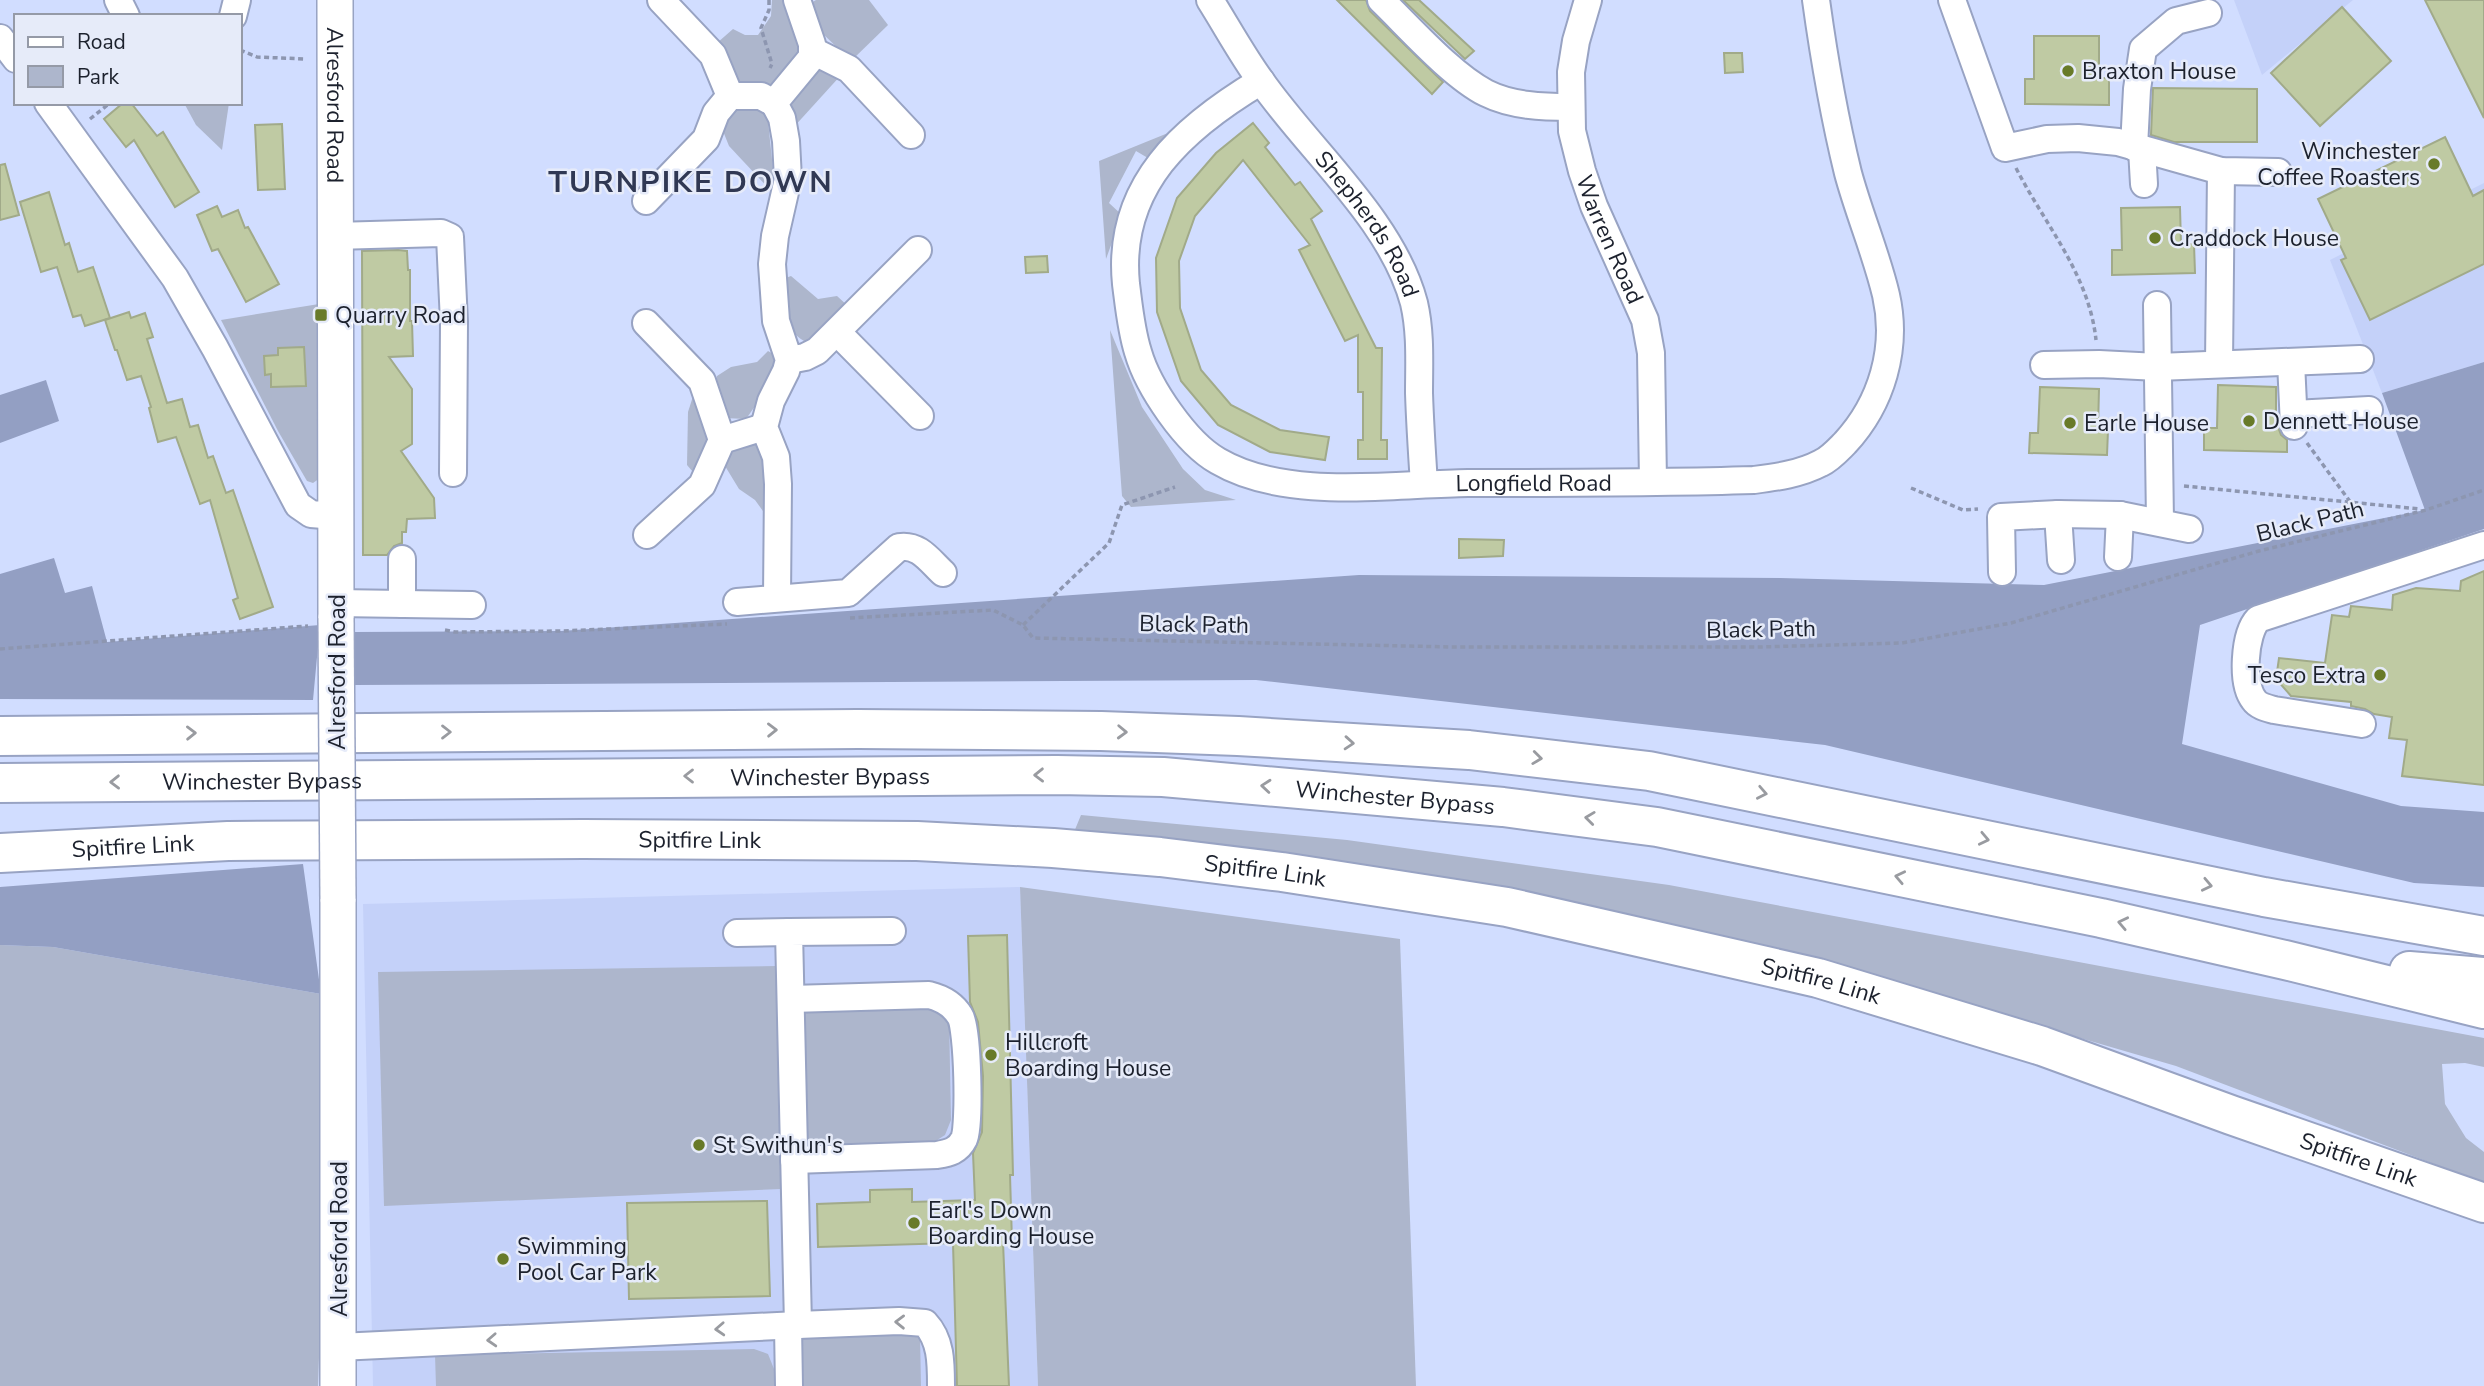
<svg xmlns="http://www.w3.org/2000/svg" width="2484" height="1386" font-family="'Nunito Sans',sans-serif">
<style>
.built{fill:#c4d1f9}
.green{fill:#adb6cc}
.forest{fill:#939fc3}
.building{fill:#bfcaa3;stroke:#a1aa89;stroke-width:2}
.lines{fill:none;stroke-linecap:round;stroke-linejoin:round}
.minor-casing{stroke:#98a3c3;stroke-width:30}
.major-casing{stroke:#98a3c3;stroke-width:38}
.highway-casing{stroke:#98a3c3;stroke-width:42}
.path{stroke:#8d96b0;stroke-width:3.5;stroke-dasharray:5 3.5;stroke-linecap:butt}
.minor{stroke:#fff;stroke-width:26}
.major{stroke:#fff;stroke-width:35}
.highway{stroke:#fff;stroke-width:38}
.major-bridge-casing{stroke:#98a3c3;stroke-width:38;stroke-linecap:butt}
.major-bridge{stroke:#fff;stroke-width:35}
.oneway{stroke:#999ba0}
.poi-dot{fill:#687a29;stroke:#e6ebf9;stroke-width:2.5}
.labels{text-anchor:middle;stroke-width:5;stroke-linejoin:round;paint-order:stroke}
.poi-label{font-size:23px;fill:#1c212d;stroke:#e6ebf9;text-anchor:start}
.street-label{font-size:23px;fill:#1c212d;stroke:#e6ebf9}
.district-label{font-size:30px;font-weight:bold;letter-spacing:2px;fill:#303853;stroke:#e6ebf9}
</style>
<rect width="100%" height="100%" fill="#d1ddff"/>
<!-- built -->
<g class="built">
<polygon points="2234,0 2353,0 2262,75"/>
<polygon points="2484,183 2484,362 2382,393 2330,260"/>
<polygon points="1020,887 1038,1386 373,1386 363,904"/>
</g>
<!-- green -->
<g class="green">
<polygon points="772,0 788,0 806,47 772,89 730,86 717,43 733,29 745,35 758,35 771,16"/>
<polygon points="816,0 869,0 888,25 851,61 819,30 811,3"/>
<polygon points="831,66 842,74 792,129 791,103 794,90 814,70"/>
<polygon points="184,103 229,103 222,150 196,125"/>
<polygon points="751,106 767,112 775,188 771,191 729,146 721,126 726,114"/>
<polygon points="1173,131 1153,161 1136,151 1109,203 1122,215 1106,259 1099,161"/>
<path d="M 791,276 L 818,299 L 837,296 L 849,307 L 810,344 C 781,331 785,308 780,280 Z"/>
<polygon points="319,304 320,478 313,483 307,481 278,431 221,320"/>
<polygon points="1110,330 1142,407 1183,469 1205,490 1236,500 1131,507 1122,496"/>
<polygon points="768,351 780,358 760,399 746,419 724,418 714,387 717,376 731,367 757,362"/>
<polygon points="696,387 708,423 710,455 699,479 687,465 688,412"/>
<polygon points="761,442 772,459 768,518 755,500 739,489 725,466 728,454 735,445"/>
<polygon points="1081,815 1347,840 1669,885 2484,1038 2484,1067 2465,1063 2442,1064 2445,1104 2466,1138 2484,1152 2484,1183 2176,1066 1772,948 1313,859 1143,835 1074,832"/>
<polygon points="1020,887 1400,939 1416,1386 1038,1386"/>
<polygon points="0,945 53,947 321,994 321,1300 318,1386 0,1386"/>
<polygon points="777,966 781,1189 384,1206 378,972"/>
<polygon points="927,997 949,1016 951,1120 945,1135 931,1144 815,1145 800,1133 800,1012"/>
<polygon points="920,1335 921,1386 803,1386 802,1337"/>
<polygon points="754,1349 768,1354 774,1369 774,1386 436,1386 435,1355"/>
</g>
<!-- forest -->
<g class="forest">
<polygon points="2484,362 2484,529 2200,625 2182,744 2401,806 2484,812 2484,887 2414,883 1825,745 1256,680 354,685 354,632 561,631 1359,575 1780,578 2044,585 2425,510 2382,393"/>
<polygon points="46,380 59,421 0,443 0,395"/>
<polygon points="54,558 65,593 92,586 107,642 320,625 313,700 0,699 0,574"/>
<polygon points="303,864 321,994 53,947 0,945 0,887"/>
</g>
<!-- building -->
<g class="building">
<polygon points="1337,0 1366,0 1370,11 1443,82 1432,94"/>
<polygon points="1403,0 1419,0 1474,51 1465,59"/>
<polygon points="2425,0 2484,0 2484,118"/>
<polygon points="2342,7 2391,61 2320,126 2271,73"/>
<polygon points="2034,36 2099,36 2099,78 2109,78 2109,105 2025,104 2025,79 2034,79"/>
<polygon points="1724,53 1742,53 1743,72 1725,73"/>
<polygon points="2153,88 2257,89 2257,142 2174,142 2151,135"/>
<polygon points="123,103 131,103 157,136 163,132 199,192 175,207 134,140 126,147 104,119"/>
<polygon points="1253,123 1269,143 1265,147 1295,185 1300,182 1322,211 1311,219 1376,348 1382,348 1381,440 1387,440 1387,459 1358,459 1358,440 1363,440 1363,392 1358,392 1358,335 1345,341 1299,250 1310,245 1243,160 1195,216 1179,261 1180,308 1201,370 1231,405 1280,430 1329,437 1325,460 1270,452 1218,425 1181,381 1157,312 1156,258 1177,198 1216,153"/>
<polygon points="282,124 285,189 258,190 255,125"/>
<polygon points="2445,137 2473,196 2484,190 2484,264 2370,320 2341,260 2346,258 2318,199"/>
<polygon points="5,164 19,215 0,220 0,165"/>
<polygon points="49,192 65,245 69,243 78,272 93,267 110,318 85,326 81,315 73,317 57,267 41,272 20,202"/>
<polygon points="217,206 222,217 238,210 245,228 248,227 279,284 246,302 218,249 212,251 197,215"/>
<polygon points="2180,207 2181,244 2194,244 2195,273 2112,275 2112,250 2122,250 2121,208"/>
<polygon points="398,250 407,251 408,270 410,270 410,321 412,321 413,356 389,357 412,389 412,444 401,451 434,498 435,518 407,519 406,532 402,532 402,543 394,546 387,555 363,555 362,251"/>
<polygon points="1047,256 1048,272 1026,273 1025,257"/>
<polygon points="129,312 131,318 145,313 153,337 147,339 167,403 182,399 190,427 198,425 208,458 213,456 226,493 233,490 273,607 240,619 233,600 238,598 210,500 200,504 176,437 158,442 149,408 151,407 141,376 127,380 117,350 115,350 105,320"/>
<polygon points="304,347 306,386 271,387 271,374 265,375 264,356 278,355 278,348"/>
<polygon points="2218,385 2276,387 2276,427 2278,427 2281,435 2287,440 2287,452 2204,450 2204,428 2217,428"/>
<polygon points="2040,387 2099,389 2098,429 2108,430 2107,455 2029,453 2030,433 2038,433"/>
<polygon points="1459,539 1504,540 1503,556 1459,558"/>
<polygon points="2484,571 2484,785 2402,776 2407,740 2389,738 2392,717 2374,714 2365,709 2351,706 2351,702 2291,696 2276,679 2279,658 2325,663 2332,615 2349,617 2351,606 2392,610 2393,595 2416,588 2460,591 2461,581"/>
<polygon points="1007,935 1013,1175 1010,1175 1012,1242 1003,1242 1009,1386 957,1386 953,1243 818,1247 817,1204 870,1202 870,1190 912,1189 912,1202 975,1200 973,1153 982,1132 983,1076 978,1022 970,1002 968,936"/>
<polygon points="767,1201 770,1296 629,1299 627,1203"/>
</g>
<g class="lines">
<defs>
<g id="minor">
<polyline points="118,0 126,16"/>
<polyline points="661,0 713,55 730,96"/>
<path id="s1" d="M 1210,0 C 1227,27 1242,55 1261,81 C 1309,150 1392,220 1414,303 C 1421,333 1419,364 1419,393 C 1420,424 1422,454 1424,484"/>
<path d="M 1381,0 C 1410,28 1451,75 1486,93 C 1512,106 1543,107 1571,107"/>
<path id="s2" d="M 1588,0 L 1576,41 L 1571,72 L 1572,131 L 1582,171 L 1594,206 L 1645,320 L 1651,353 L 1653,482"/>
<polyline points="1952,0 2005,148 2047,139 2078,138 2118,142 2221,171 2278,172"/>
<polyline points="233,16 237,0"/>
<polyline points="0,38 16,59"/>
<polyline points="813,51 849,69 911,135"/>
<path id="s3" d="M 1261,81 C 1184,127 1116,185 1126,284 C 1129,307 1131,330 1138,352 C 1148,387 1186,443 1218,461 C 1286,501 1391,484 1468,483 C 1563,483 1659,483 1754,480 C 1777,477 1800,474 1821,463 C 1830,459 1838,450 1845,443 C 1882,403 1898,348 1886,295 C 1876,253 1859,214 1848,173 C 1834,116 1824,58 1816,0"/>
<polyline points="48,103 175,278 215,348 298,505 311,514 336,516"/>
<polyline points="2134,147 2137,89 2143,49 2176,21 2208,13"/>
<polyline points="2142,149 2144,184"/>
<polyline points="646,201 706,139 716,113 730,96 761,96 774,103"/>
<polyline points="335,236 441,233 450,237 454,322 453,473"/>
<polyline points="2157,305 2160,522"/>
<polyline points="646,323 702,381 722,440"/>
<polyline points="837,332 920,416"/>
<polyline points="789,360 805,357 817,351 918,250"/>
<polyline points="2291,362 2294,426"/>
<polyline points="2219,364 2221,171"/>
<polyline points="2044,365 2099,364 2158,367 2360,359"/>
<polyline points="2294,414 2369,410"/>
<polyline points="2058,514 2061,560"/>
<polyline points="647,535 702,485 722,440 764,427"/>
<polyline points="2118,557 2120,515"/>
<polyline points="2002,572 2001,517 2058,514 2120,515 2189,529"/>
<polyline points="777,598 778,484 776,457 764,427 771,401 786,371 789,360 776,321 772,264 775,236 788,179 786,141 782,118 774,103 812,57 812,44 797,0"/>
<path d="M 737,602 L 848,593 L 899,547 C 919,544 929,560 943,573"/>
<polyline points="336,603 472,605"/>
<polyline points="402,604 402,559"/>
<path d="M 2362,724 L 2274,710 C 2267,708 2258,706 2254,700 C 2241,684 2244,634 2258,619 L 2484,545"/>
<polyline points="737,933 789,932"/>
<path d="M 791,999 L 929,995 C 941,998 953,1004 960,1016 C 968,1028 970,1126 964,1139 C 958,1151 949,1153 937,1155 L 794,1160"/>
<polyline points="798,1325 789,932 892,931"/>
<polyline points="788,1326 789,1386"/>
<path d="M 339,1347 L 798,1325 L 899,1321 L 925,1323 C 941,1340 941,1362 941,1386"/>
</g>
<g id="major">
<path id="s4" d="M 335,0 L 336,618"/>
<polyline points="338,899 338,1386"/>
</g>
<g id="highway">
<polyline points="0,736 858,729 1101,731 1238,736 1469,750 1649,771 2264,897 2484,936"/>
<path id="s5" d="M 0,783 L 1057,775 L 1163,777 L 1503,807 L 1657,827 L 2101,918 L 2285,960 L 2484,1009"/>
<path id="s6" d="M 0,853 L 228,841 L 583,839 L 917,841 L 1053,848 L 1160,857 L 1282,872 L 1507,907 L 1818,978 L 2042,1046 L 2231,1115 L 2484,1203"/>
<polyline points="2409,971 2484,977"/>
</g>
</defs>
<!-- minor casing -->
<use href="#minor" class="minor-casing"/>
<!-- major casing -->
<use href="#major" class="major-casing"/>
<!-- highway casing -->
<use href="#highway" class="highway-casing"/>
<!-- path -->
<g class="path">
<polyline points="769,0 769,10 761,28 772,64 770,68"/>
<polyline points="240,50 257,57 306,59"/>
<polyline points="90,119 110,103"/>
<path d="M 2016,168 C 2045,225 2089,274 2096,340"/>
<polyline points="2307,443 2351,503"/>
<polyline points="2184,486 2420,509"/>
<polyline points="1911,488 1963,510 1978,509"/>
<polyline points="850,618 993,610 1023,625 1033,638 1453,647 1760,647 1902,643 2011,623 2259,551 2426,510 2484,490"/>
<polyline points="1023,625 1109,543 1122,505 1175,487"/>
<polyline points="445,630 455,632 561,631 727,624"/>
<polyline points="0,649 308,626"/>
</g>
<!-- minor -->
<use href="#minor" class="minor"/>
<!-- major -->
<use href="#major" class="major"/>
<!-- highway -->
<use href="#highway" class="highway"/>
<defs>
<polyline id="major-bridge" points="336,618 338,899"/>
</defs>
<!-- major-bridge casing -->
<use href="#major-bridge" class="major-bridge-casing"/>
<!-- major-bridge -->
<use href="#major-bridge" class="major-bridge"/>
</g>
<!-- one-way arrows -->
<defs><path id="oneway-chevron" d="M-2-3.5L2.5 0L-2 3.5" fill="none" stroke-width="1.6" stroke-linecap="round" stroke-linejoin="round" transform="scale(1.75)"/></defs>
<g class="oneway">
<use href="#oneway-chevron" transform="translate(772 730) rotate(-1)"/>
<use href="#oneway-chevron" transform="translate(446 732)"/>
<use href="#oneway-chevron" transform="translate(1122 732) rotate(2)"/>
<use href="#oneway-chevron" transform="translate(191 733) rotate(-1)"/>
<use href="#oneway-chevron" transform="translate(1349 743) rotate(4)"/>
<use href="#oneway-chevron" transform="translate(1537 758) rotate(7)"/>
<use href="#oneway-chevron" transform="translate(1039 775) rotate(179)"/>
<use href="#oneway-chevron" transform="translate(689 776) rotate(180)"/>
<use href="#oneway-chevron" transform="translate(115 782) rotate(179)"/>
<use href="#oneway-chevron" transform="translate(1266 786) rotate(-175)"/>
<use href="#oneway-chevron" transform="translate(1762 793) rotate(11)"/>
<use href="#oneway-chevron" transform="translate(1590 818) rotate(-173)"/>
<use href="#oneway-chevron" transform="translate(1984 839) rotate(12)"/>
<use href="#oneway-chevron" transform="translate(1900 877) rotate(-168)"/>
<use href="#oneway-chevron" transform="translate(2207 885) rotate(12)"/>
<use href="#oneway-chevron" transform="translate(2123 923) rotate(-168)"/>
<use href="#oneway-chevron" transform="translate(900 1322) rotate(-179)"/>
<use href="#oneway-chevron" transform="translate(720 1329) rotate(177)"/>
<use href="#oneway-chevron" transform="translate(492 1340) rotate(177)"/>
</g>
<!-- markers -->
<g class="poi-dot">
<circle cx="2068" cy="71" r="7"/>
<circle cx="2434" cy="164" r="7"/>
<circle cx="2155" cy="238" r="7"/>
<rect x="314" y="308" width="14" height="14" rx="3.5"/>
<circle cx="2249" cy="421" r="7"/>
<circle cx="2070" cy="423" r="7"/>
<circle cx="2380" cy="675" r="7"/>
<circle cx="991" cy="1055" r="7"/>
<circle cx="699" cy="1145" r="7"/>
<circle cx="914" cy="1223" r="7"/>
<circle cx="503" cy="1259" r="7"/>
</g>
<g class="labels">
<!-- poi labels -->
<g class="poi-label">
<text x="2082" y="79">Braxton House</text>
<text x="2420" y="159" text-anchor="end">Winchester<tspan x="2420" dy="26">Coffee Roasters</tspan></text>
<text x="2169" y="246">Craddock House</text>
<text x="335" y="323">Quarry Road</text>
<text x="2263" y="429">Dennett House</text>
<text x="2084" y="431">Earle House</text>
<text x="2366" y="683" text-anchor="end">Tesco Extra</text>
<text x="1005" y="1050">Hillcroft<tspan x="1005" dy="26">Boarding House</tspan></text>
<text x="713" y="1153">St Swithun's</text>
<text x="928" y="1218">Earl's Down<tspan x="928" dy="26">Boarding House</tspan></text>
<text x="517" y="1254">Swimming<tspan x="517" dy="26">Pool Car Park</tspan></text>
</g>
<!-- street labels -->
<g class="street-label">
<text dy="8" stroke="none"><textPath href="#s4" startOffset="105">Alresford Road</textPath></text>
<text dy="8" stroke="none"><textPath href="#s1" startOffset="275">Shepherds Road</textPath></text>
<text dy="8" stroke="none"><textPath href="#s2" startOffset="248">Warren Road</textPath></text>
<text dy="8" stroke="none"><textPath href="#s3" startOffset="786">Longfield Road</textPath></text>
<text transform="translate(2310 521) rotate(-14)" y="8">Black Path</text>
<text transform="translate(1194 624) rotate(1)" y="8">Black Path</text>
<text transform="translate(1761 629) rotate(-1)" y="8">Black Path</text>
<text transform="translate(337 672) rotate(-90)" y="8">Alresford Road</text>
<text dy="8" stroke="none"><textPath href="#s5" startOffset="830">Winchester Bypass</textPath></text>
<text dy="8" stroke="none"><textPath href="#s5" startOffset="262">Winchester Bypass</textPath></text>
<text dy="8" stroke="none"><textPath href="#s5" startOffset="1396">Winchester Bypass</textPath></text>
<text dy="8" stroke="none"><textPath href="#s6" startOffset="700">Spitfire Link</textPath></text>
<text dy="8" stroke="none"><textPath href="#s6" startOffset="133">Spitfire Link</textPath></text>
<text dy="8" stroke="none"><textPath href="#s6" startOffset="1267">Spitfire Link</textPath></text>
<text dy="8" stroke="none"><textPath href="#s6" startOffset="1834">Spitfire Link</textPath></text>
<text dy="8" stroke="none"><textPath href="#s6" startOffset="2401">Spitfire Link</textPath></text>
<text transform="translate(339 1239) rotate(-90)" y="8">Alresford Road</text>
</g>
<!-- district labels -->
<g class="district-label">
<text x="691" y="192">TURNPIKE DOWN</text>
</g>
</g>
<!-- legend -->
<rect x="14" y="14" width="228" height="91" fill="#e6ebf9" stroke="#959aa7" stroke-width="2"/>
<rect x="28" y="37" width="35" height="10" fill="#ffffff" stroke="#959aa7" stroke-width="2"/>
<text x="77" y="49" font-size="21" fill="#1c212d">Road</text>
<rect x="28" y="66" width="35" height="21" fill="#adb6cc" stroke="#959aa7" stroke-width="2"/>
<text x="77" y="84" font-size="21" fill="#1c212d">Park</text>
</svg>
